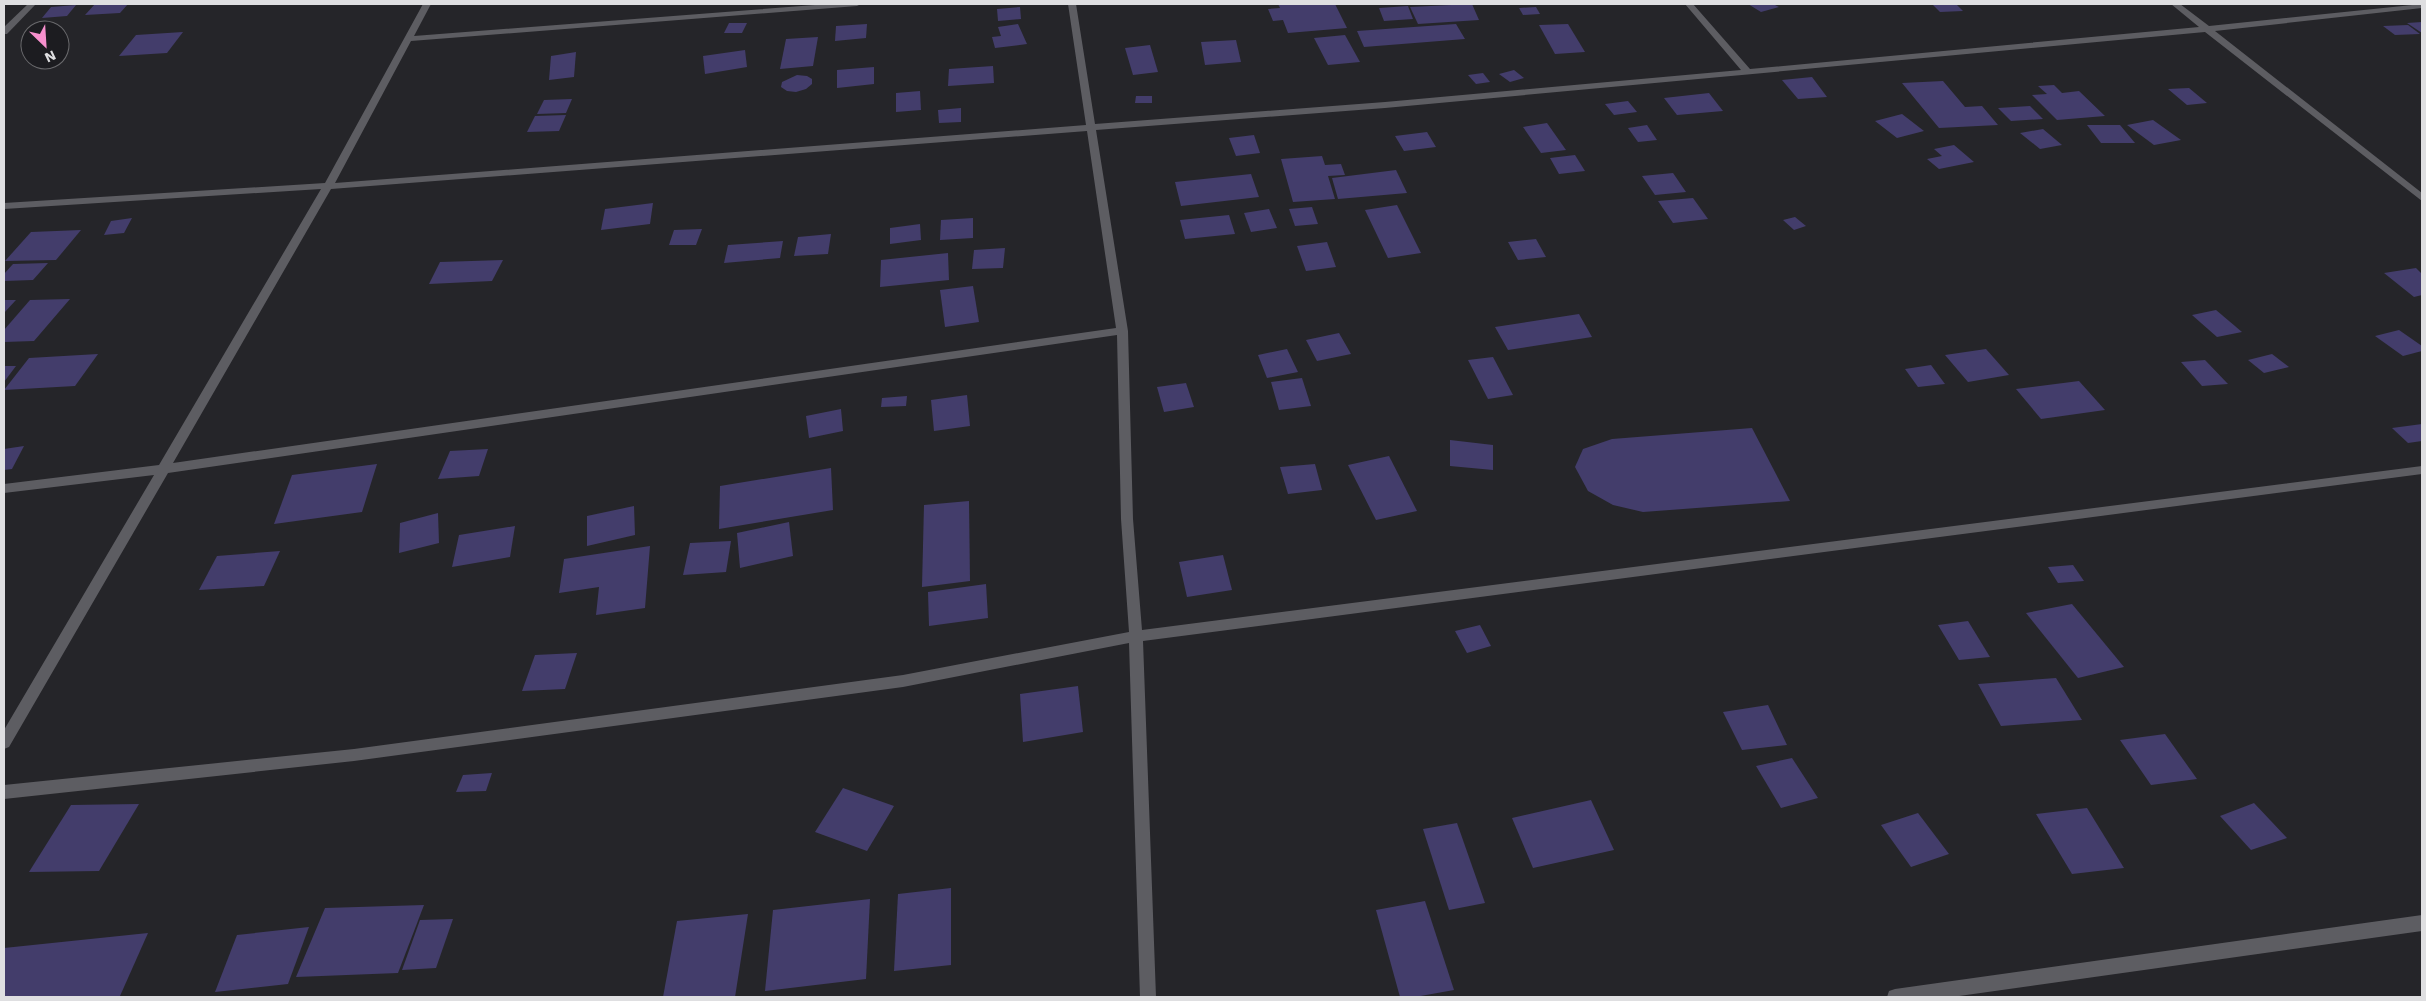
<svg xmlns="http://www.w3.org/2000/svg" width="2426" height="1001" font-family="'Work Sans',sans-serif">
<style>
.building{fill:#433d6b}
.lines{fill:none;stroke-linecap:round;stroke-linejoin:round}
.minor{fill:#5d5d62;fill-rule:evenodd}
</style>
<rect width="100%" height="100%" fill="#252529"/>
<!-- building -->
<g class="building">
<polygon points="95,4 128,4 120,13 85,15"/>
<polygon points="1278,4 1335,4 1347,28 1288,33 1283,20 1273,21 1268,9 1280,8"/>
<polygon points="1472,4 1479,20 1418,24 1410,7"/>
<polygon points="1748,4 1773,4 1779,7 1761,12"/>
<polygon points="1932,4 1956,4 1963,11 1940,12"/>
<polygon points="76,5 67,16 42,18 51,7"/>
<polygon points="1408,6 1413,19 1384,21 1379,8"/>
<polygon points="1020,7 1021,19 998,21 997,9"/>
<polygon points="1536,7 1540,14 1523,15 1519,8"/>
<polygon points="2422,22 2422,33 2407,23"/>
<polygon points="729,23 747,23 742,33 724,33"/>
<polygon points="867,24 866,38 835,41 836,26"/>
<polygon points="1018,24 1027,44 995,48 992,37 1001,36 998,27"/>
<polygon points="1456,24 1465,39 1364,47 1357,31"/>
<polygon points="1568,24 1585,52 1555,54 1539,25"/>
<polygon points="2408,25 2420,34 2395,35 2383,26"/>
<polygon points="183,32 167,53 119,56 136,35"/>
<polygon points="1345,35 1360,62 1328,65 1314,38"/>
<polygon points="818,37 813,66 780,69 786,39"/>
<polygon points="1236,40 1241,62 1205,65 1201,42"/>
<polygon points="1150,45 1158,72 1133,75 1125,48"/>
<polygon points="745,50 747,67 705,74 703,56"/>
<polygon points="576,52 574,77 549,80 551,56"/>
<polygon points="993,66 994,83 948,86 949,69"/>
<polygon points="874,67 874,84 837,88 837,70"/>
<polygon points="1514,70 1524,78 1510,82 1499,74"/>
<polygon points="1483,73 1490,82 1476,84 1468,75"/>
<polygon points="797,75 807,76 812,79 812,84 806,89 796,92 787,91 781,87 782,82"/>
<polygon points="1812,77 1827,97 1798,99 1782,80"/>
<polygon points="1943,81 1965,107 1982,106 1998,125 1939,128 1902,83"/>
<polygon points="2054,85 2062,93 2079,91 2105,116 2057,120 2032,95 2047,94 2038,86"/>
<polygon points="2189,88 2207,103 2187,105 2168,89"/>
<polygon points="920,91 921,110 896,112 896,93"/>
<polygon points="1709,93 1723,111 1677,115 1664,98"/>
<polygon points="1136,96 1152,96 1152,103 1135,103"/>
<polygon points="572,99 566,113 537,114 544,100"/>
<polygon points="1628,101 1637,112 1614,115 1605,104"/>
<polygon points="2030,106 2043,119 2011,121 1998,108"/>
<polygon points="961,108 961,122 939,123 938,110"/>
<polygon points="1902,114 1924,131 1897,138 1875,121"/>
<polygon points="566,115 559,131 527,132 535,116"/>
<polygon points="2153,120 2181,140 2154,145 2127,125"/>
<polygon points="1547,123 1566,150 1541,153 1523,127"/>
<polygon points="1647,125 1657,140 1638,142 1628,128"/>
<polygon points="2087,125 2120,125 2135,143 2101,143"/>
<polygon points="2043,129 2062,145 2040,149 2020,133"/>
<polygon points="1427,132 1436,147 1404,151 1395,136"/>
<polygon points="1254,135 1260,153 1236,156 1229,138"/>
<polygon points="1954,145 1974,162 1939,169 1927,159 1942,156 1934,149"/>
<polygon points="1575,155 1585,171 1559,174 1550,158"/>
<polygon points="1322,156 1325,165 1341,164 1345,175 1328,176 1335,199 1293,202 1281,159"/>
<polygon points="1396,170 1407,193 1338,199 1332,178"/>
<polygon points="1673,173 1686,192 1655,195 1642,176"/>
<polygon points="1251,174 1259,197 1181,206 1175,182"/>
<polygon points="1693,198 1708,219 1673,223 1658,201"/>
<polygon points="653,203 650,224 601,230 605,209"/>
<polygon points="1397,205 1421,253 1388,258 1365,210"/>
<polygon points="1312,207 1318,224 1295,226 1289,209"/>
<polygon points="1269,209 1277,228 1251,232 1244,213"/>
<polygon points="1229,215 1235,234 1185,239 1180,220"/>
<polygon points="1795,217 1806,226 1794,230 1783,220"/>
<polygon points="132,218 124,233 104,235 111,221"/>
<polygon points="973,218 973,238 940,240 941,220"/>
<polygon points="920,224 921,240 890,244 890,228"/>
<polygon points="702,229 696,245 669,245 674,230"/>
<polygon points="81,230 56,260 5,261 31,232"/>
<polygon points="831,234 828,254 794,256 798,237"/>
<polygon points="1536,239 1546,257 1518,260 1508,242"/>
<polygon points="783,241 780,258 724,263 728,245"/>
<polygon points="1327,242 1336,267 1306,271 1297,246"/>
<polygon points="1005,248 1003,268 972,269 974,250"/>
<polygon points="948,253 949,280 880,287 881,260"/>
<polygon points="503,260 492,281 429,284 440,262"/>
<polygon points="48,263 33,280 4,281 4,274 13,264"/>
<polygon points="2416,268 2422,274 2422,295 2414,297 2384,273"/>
<polygon points="973,286 979,322 945,327 940,290"/>
<polygon points="70,299 34,341 4,342 4,330 30,300"/>
<polygon points="4,300 16,300 4,313"/>
<polygon points="2216,310 2242,332 2217,337 2192,315"/>
<polygon points="1579,314 1592,337 1508,350 1495,327"/>
<polygon points="2399,330 2422,346 2422,351 2403,356 2375,336"/>
<polygon points="1339,333 1351,354 1317,361 1306,340"/>
<polygon points="1287,349 1298,372 1267,378 1258,355"/>
<polygon points="1986,349 2009,375 1968,382 1945,355"/>
<polygon points="98,354 75,386 4,390 29,358"/>
<polygon points="2272,354 2289,367 2264,373 2248,360"/>
<polygon points="1493,357 1513,395 1488,399 1468,360"/>
<polygon points="2205,360 2228,384 2202,386 2181,362"/>
<polygon points="1931,365 1945,384 1918,387 1905,369"/>
<polygon points="4,366 16,366 4,382"/>
<polygon points="1302,378 1311,406 1279,410 1271,382"/>
<polygon points="2079,381 2105,410 2041,419 2016,389"/>
<polygon points="1186,383 1194,407 1164,412 1157,387"/>
<polygon points="967,395 970,426 934,431 931,400"/>
<polygon points="907,396 906,406 881,407 882,398"/>
<polygon points="841,409 843,431 809,438 806,416"/>
<polygon points="2422,424 2422,441 2408,443 2392,428"/>
<polygon points="1752,428 1790,501 1643,512 1613,505 1588,491 1575,467 1583,449 1612,439"/>
<polygon points="1450,440 1493,445 1493,470 1450,466"/>
<polygon points="24,446 12,469 4,470 4,449"/>
<polygon points="488,449 479,476 438,479 450,451"/>
<polygon points="1389,456 1417,511 1376,520 1348,465"/>
<polygon points="377,464 362,512 274,524 292,475"/>
<polygon points="1315,464 1322,490 1288,494 1280,467"/>
<polygon points="831,468 833,510 719,529 720,486"/>
<polygon points="969,501 970,581 922,587 924,505"/>
<polygon points="634,506 635,535 587,546 587,516"/>
<polygon points="438,513 439,543 399,553 400,523"/>
<polygon points="789,522 793,556 740,568 737,533"/>
<polygon points="515,526 510,557 452,567 459,535"/>
<polygon points="731,541 726,572 683,575 690,543"/>
<polygon points="650,546 645,608 596,615 599,587 559,593 564,559"/>
<polygon points="280,551 264,586 199,590 217,556"/>
<polygon points="1223,555 1232,590 1187,597 1179,562"/>
<polygon points="2073,565 2084,581 2058,583 2048,567"/>
<polygon points="986,584 988,618 929,626 928,592"/>
<polygon points="2072,604 2124,667 2078,678 2026,613"/>
<polygon points="1968,621 1990,657 1959,660 1938,625"/>
<polygon points="1480,625 1491,646 1467,653 1455,631"/>
<polygon points="577,653 565,689 522,691 535,655"/>
<polygon points="2056,678 2082,720 2001,726 1978,684"/>
<polygon points="1078,686 1083,732 1023,742 1020,694"/>
<polygon points="1768,705 1787,745 1742,750 1723,712"/>
<polygon points="2165,734 2197,779 2151,785 2120,740"/>
<polygon points="1792,758 1818,798 1781,808 1756,766"/>
<polygon points="492,773 486,791 456,792 463,775"/>
<polygon points="843,788 894,806 867,851 815,832"/>
<polygon points="1591,800 1614,850 1533,868 1512,818"/>
<polygon points="2254,803 2287,838 2251,850 2220,816"/>
<polygon points="139,804 99,871 29,872 71,805"/>
<polygon points="2087,808 2124,868 2072,874 2036,814"/>
<polygon points="1918,813 1949,854 1911,867 1881,825"/>
<polygon points="1457,823 1485,903 1449,910 1423,829"/>
<polygon points="951,888 951,965 894,971 898,894"/>
<polygon points="870,899 866,979 765,991 773,910"/>
<polygon points="1425,901 1454,990 1415,997 1400,997 1376,910"/>
<polygon points="424,905 398,973 296,977 325,908"/>
<polygon points="748,914 735,997 663,997 677,921"/>
<polygon points="453,919 436,968 402,970 420,920"/>
<polygon points="309,927 288,984 215,992 237,935"/>
<polygon points="148,933 120,996 4,997 4,948"/>
</g>
<g class="lines">
<!-- minor -->
<g class="minor">
<polygon points="28,4 36,4 7,34 4,34 4,27"/>
<path d="M 423,4 L 431,4 L 414,36 L 828,4 L 861,4 L 857,6 L 411,41 L 335,183 L 1086,125 L 1068,4 L 1076,4 L 1095,124 L 1385,102 L 1741,70 L 1685,4 L 1693,4 L 1750,69 L 2199,27 L 2171,4 L 2180,4 L 2209,26 L 2422,4 L 2422,8 L 2215,31 L 2422,193 L 2422,201 L 2205,32 L 1385,108 L 1096,130 L 1128,331 L 1133,519 L 1142,630 L 2422,466 L 2422,474 L 1143,641 L 1156,997 L 1140,997 L 1129,643 L 903,687 L 354,761 L 4,799 L 4,785 L 354,749 L 903,675 L 1129,632 L 1121,519 L 1117,335 L 168,473 L 9,747 L 4,749 L 4,730 L 154,475 L 4,493 L 4,484 L 159,465 L 321,189 L 4,209 L 4,203 L 325,183 ZM 1087,131 L 1116,328 L 173,463 L 331,189 Z"/>
<polygon points="2422,915 2422,931 1952,997 1887,997 1889,991 1895,989"/>
</g>
</g>
<!-- border -->
<rect width="2426" height="1001" fill="none" stroke="#dfdfe1" stroke-width="10"/>
<!-- north arrow -->
<g transform="translate(45 45) rotate(155)"><circle r="24" fill="#1c1c20" stroke="#6a6a6d"/>
<path d="M0-4L9 19L0 12L-9 19Z" fill="#f790cd"/>
<text y="-8" font-size="14" font-weight="bold" text-anchor="middle" fill="#dfdfe1">N</text>
</g>
</svg>
